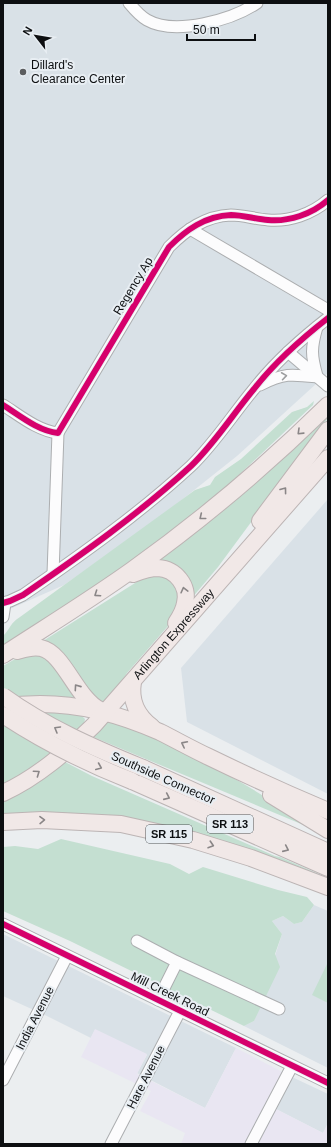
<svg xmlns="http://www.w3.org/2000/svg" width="331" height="1147" font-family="Arial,sans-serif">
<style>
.built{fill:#d9e1e7}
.industrial{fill:#e9e6f2}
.green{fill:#c4dfd1}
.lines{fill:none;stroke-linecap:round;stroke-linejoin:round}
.minor-casing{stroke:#acaeb0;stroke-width:13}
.highway-casing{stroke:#bcb4b4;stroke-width:18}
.minor{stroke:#fcfcfd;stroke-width:11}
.highway{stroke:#f1e8e7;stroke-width:16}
.highway-bridge-casing{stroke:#bcb4b4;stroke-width:18;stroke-linecap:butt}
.highway-bridge{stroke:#f1e8e7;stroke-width:16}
.cycleway-casing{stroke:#e8eef3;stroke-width:8}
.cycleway{stroke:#d6006c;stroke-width:6}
.oneway{stroke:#9c9d9f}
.oneway2{stroke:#8a8687}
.poi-dot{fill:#5b5d5f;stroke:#e8eef3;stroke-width:1.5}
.labels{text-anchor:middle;stroke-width:4;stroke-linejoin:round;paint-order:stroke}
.shield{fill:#e8eef3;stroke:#4f5255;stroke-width:1}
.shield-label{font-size:11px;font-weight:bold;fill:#0d0f11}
.poi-label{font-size:12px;fill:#0d0f11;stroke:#e8eef3;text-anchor:start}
.street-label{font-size:12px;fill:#0d0f11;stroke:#e8eef3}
</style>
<rect width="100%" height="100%" fill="#ebeef0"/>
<!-- built -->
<g class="built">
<polygon points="3,3 328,3 328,373 237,456 154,522 64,585 3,612"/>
<polygon points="328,499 328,794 187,722 181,668"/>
<polygon points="314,905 328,911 328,1068 244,1026 254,1021 282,934 272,921 283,916 294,924 302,922"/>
<polygon points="3,934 236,1048 205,1108 137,1073 147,1055 95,1030 91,1038 47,1016 3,996"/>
<polygon points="292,1077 328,1094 328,1123 323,1133 276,1109"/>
</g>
<!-- industrial -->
<polygon class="industrial" points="95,1029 147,1054 137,1074 205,1108 236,1048 292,1077 276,1109 323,1133 328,1123 328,1144 181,1144 185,1133 140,1111 151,1091 81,1057"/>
<!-- green -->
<g class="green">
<path d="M 314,401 L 313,405 L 206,506 L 123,570 L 3,648 L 3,636 C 11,628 10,623 20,617 L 195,490 L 210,485 L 215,477 L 241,459 L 292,412 L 307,407 Z"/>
<polygon points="328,412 328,418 218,567 191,599 153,564"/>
<path d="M 151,575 C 169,575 172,579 180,595 L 174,613 L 168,626 L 127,673 L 111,698 L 104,706 L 98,704 L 43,641 L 143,578 Z"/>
<polygon points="40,651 82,700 3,701 3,666 22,655"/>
<polygon points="44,710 82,716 85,719 84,724 52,756 3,787 3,712"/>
<path d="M 108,719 C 182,743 248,787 315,827 L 313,829 L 91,736 Z"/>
<polygon points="65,762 92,776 275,856 280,857 328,878 328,882 219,844 3,816 3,801 21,792"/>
<polygon points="61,839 170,864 189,874 203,867 278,890 307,897 314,905 302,922 294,924 283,916 272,921 282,934 275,954 280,967 254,1021 244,1026 70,941 3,911 3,847 15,846 38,849"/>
<polygon points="328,962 328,1003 312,995"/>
</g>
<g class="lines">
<defs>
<g id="minor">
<path d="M 129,3 C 134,9 140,16 147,20 C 175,36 232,20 257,3"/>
<polyline points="190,229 328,310"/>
<polyline points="288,352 328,386"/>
<path d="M 317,376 C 311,355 311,348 317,327"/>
<path d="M 260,385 C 284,373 291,374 317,377"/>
<path d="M 3,405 C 19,415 38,431 58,433 L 169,247 C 186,230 205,216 231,215 C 243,215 255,219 268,220 C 289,222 312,214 328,200"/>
<polyline points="53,574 58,433"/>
<path d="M 3,603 L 10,601 L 23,595 C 81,555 139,514 191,466 C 215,443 233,414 254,389 C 275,362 301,339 328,318"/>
<polyline points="3,617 5,603"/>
<polyline points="3,924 328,1083"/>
<polyline points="137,941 177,962 158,1000"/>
<polyline points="177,962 279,1009"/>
<polyline points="3,1080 67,956"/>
<polyline points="111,1144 180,1011"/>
<polyline points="251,1144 292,1066"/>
</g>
<g id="highway">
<polyline points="260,521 328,430"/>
<path d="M 133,574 C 141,571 149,568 158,568 C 176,569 189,586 185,603 C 184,610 180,617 176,623"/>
<path d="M 17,651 C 24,649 33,646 41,648 C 64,653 76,698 100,710"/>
<path d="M 3,655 C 46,627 90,600 132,570 C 202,520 267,465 328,405"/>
<path d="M 133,682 C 130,700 137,716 152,727"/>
<path d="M 3,707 C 56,698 111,710 160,732 C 176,740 192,749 209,757 C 248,776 288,794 328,811"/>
<polyline points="143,768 328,852"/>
<polyline points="132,781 328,868"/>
<path id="s1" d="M 3,793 C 38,777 67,751 94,725 L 328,458"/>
<polyline points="271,795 328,830"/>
<polyline points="3,822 42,820 121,824 193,840 251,858 328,887"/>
</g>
</defs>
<!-- minor casing -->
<use href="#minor" class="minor-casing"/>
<!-- highway casing -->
<use href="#highway" class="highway-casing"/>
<!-- minor -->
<use href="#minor" class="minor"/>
<!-- highway -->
<use href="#highway" class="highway"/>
<defs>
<g id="highway-bridge">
<path d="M 3,696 C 46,727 94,748 143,768"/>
<path d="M 3,715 C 44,742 86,763 132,781"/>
</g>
</defs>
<!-- highway-bridge casing -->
<use href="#highway-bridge" class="highway-bridge-casing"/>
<!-- highway-bridge -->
<use href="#highway-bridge" class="highway-bridge"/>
<defs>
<g id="cycleway">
<path d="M 3,405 C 19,415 38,431 58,433 L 169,247 C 186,230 205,216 231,215 C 243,215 255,219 268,220 C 289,222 312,214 328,200"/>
<path d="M 3,603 L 10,601 L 23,595 C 81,555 139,514 191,466 C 215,443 233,414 254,389 C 275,362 301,339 328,318"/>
<polyline points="3,924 328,1083"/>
</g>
</defs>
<!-- cycleway casing -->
<use href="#cycleway" class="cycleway-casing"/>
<!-- cycleway -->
<use href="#cycleway" class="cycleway"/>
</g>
<!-- one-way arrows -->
<defs><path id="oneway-chevron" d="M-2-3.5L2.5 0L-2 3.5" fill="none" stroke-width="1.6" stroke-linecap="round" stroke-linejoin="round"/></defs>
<use class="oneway" href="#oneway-chevron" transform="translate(284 376) rotate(-8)"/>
<g class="oneway2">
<use href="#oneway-chevron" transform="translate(300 432) rotate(136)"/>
<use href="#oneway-chevron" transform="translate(284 490) rotate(-53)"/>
<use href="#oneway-chevron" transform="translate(202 517) rotate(141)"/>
<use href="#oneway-chevron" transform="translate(184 590) rotate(-104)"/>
<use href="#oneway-chevron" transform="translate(97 594) rotate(146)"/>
<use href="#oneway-chevron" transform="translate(77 687) rotate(-125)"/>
<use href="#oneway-chevron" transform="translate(57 729) rotate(-150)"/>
<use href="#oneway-chevron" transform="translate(184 744) rotate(-153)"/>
<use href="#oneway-chevron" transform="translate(99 767) rotate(23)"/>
<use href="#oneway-chevron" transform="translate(37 773) rotate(-35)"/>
<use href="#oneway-chevron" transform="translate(167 797) rotate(24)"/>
<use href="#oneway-chevron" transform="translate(42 820) rotate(-1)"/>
<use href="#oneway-chevron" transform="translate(211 845) rotate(18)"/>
<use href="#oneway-chevron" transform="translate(286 849) rotate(24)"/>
</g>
<!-- markers -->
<circle class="poi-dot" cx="23" cy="72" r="4"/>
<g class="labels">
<!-- shield labels -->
<g class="shield">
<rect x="207" y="815" width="46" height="18" rx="3"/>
<rect x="146" y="825" width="46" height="18" rx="3"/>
</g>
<g class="shield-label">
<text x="230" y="828">SR 113</text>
<text x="169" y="838">SR 115</text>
</g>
<!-- poi labels -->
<g class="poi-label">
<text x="31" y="69">Dillard's<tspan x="31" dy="14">Clearance Center</tspan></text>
</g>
<!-- street labels -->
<g class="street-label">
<text transform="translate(133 286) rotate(-59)" y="4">Regency Ap</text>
<text dy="4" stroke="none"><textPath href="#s1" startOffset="235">Arlington Expressway</textPath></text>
<text transform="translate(163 778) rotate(24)" y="4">Southside Connector</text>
<text transform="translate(170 994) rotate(26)" y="4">Mill Creek Road</text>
<text transform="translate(35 1018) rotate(-63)" y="4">India Avenue</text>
<text transform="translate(146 1077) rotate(-63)" y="4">Hare Avenue</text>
</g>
</g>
<!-- border -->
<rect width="331" height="1147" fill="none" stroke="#0d0f11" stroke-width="8"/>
<!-- north arrow -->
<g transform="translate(36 36) rotate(301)" stroke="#e8eef3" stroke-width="3" paint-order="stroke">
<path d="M0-3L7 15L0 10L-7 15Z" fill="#0d0f11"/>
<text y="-6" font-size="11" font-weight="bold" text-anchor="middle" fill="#0d0f11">N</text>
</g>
<!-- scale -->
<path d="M187 34v6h68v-6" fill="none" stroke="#0d0f11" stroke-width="2"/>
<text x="193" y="34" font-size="12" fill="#0d0f11" stroke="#e8eef3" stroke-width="3" paint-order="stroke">50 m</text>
</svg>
